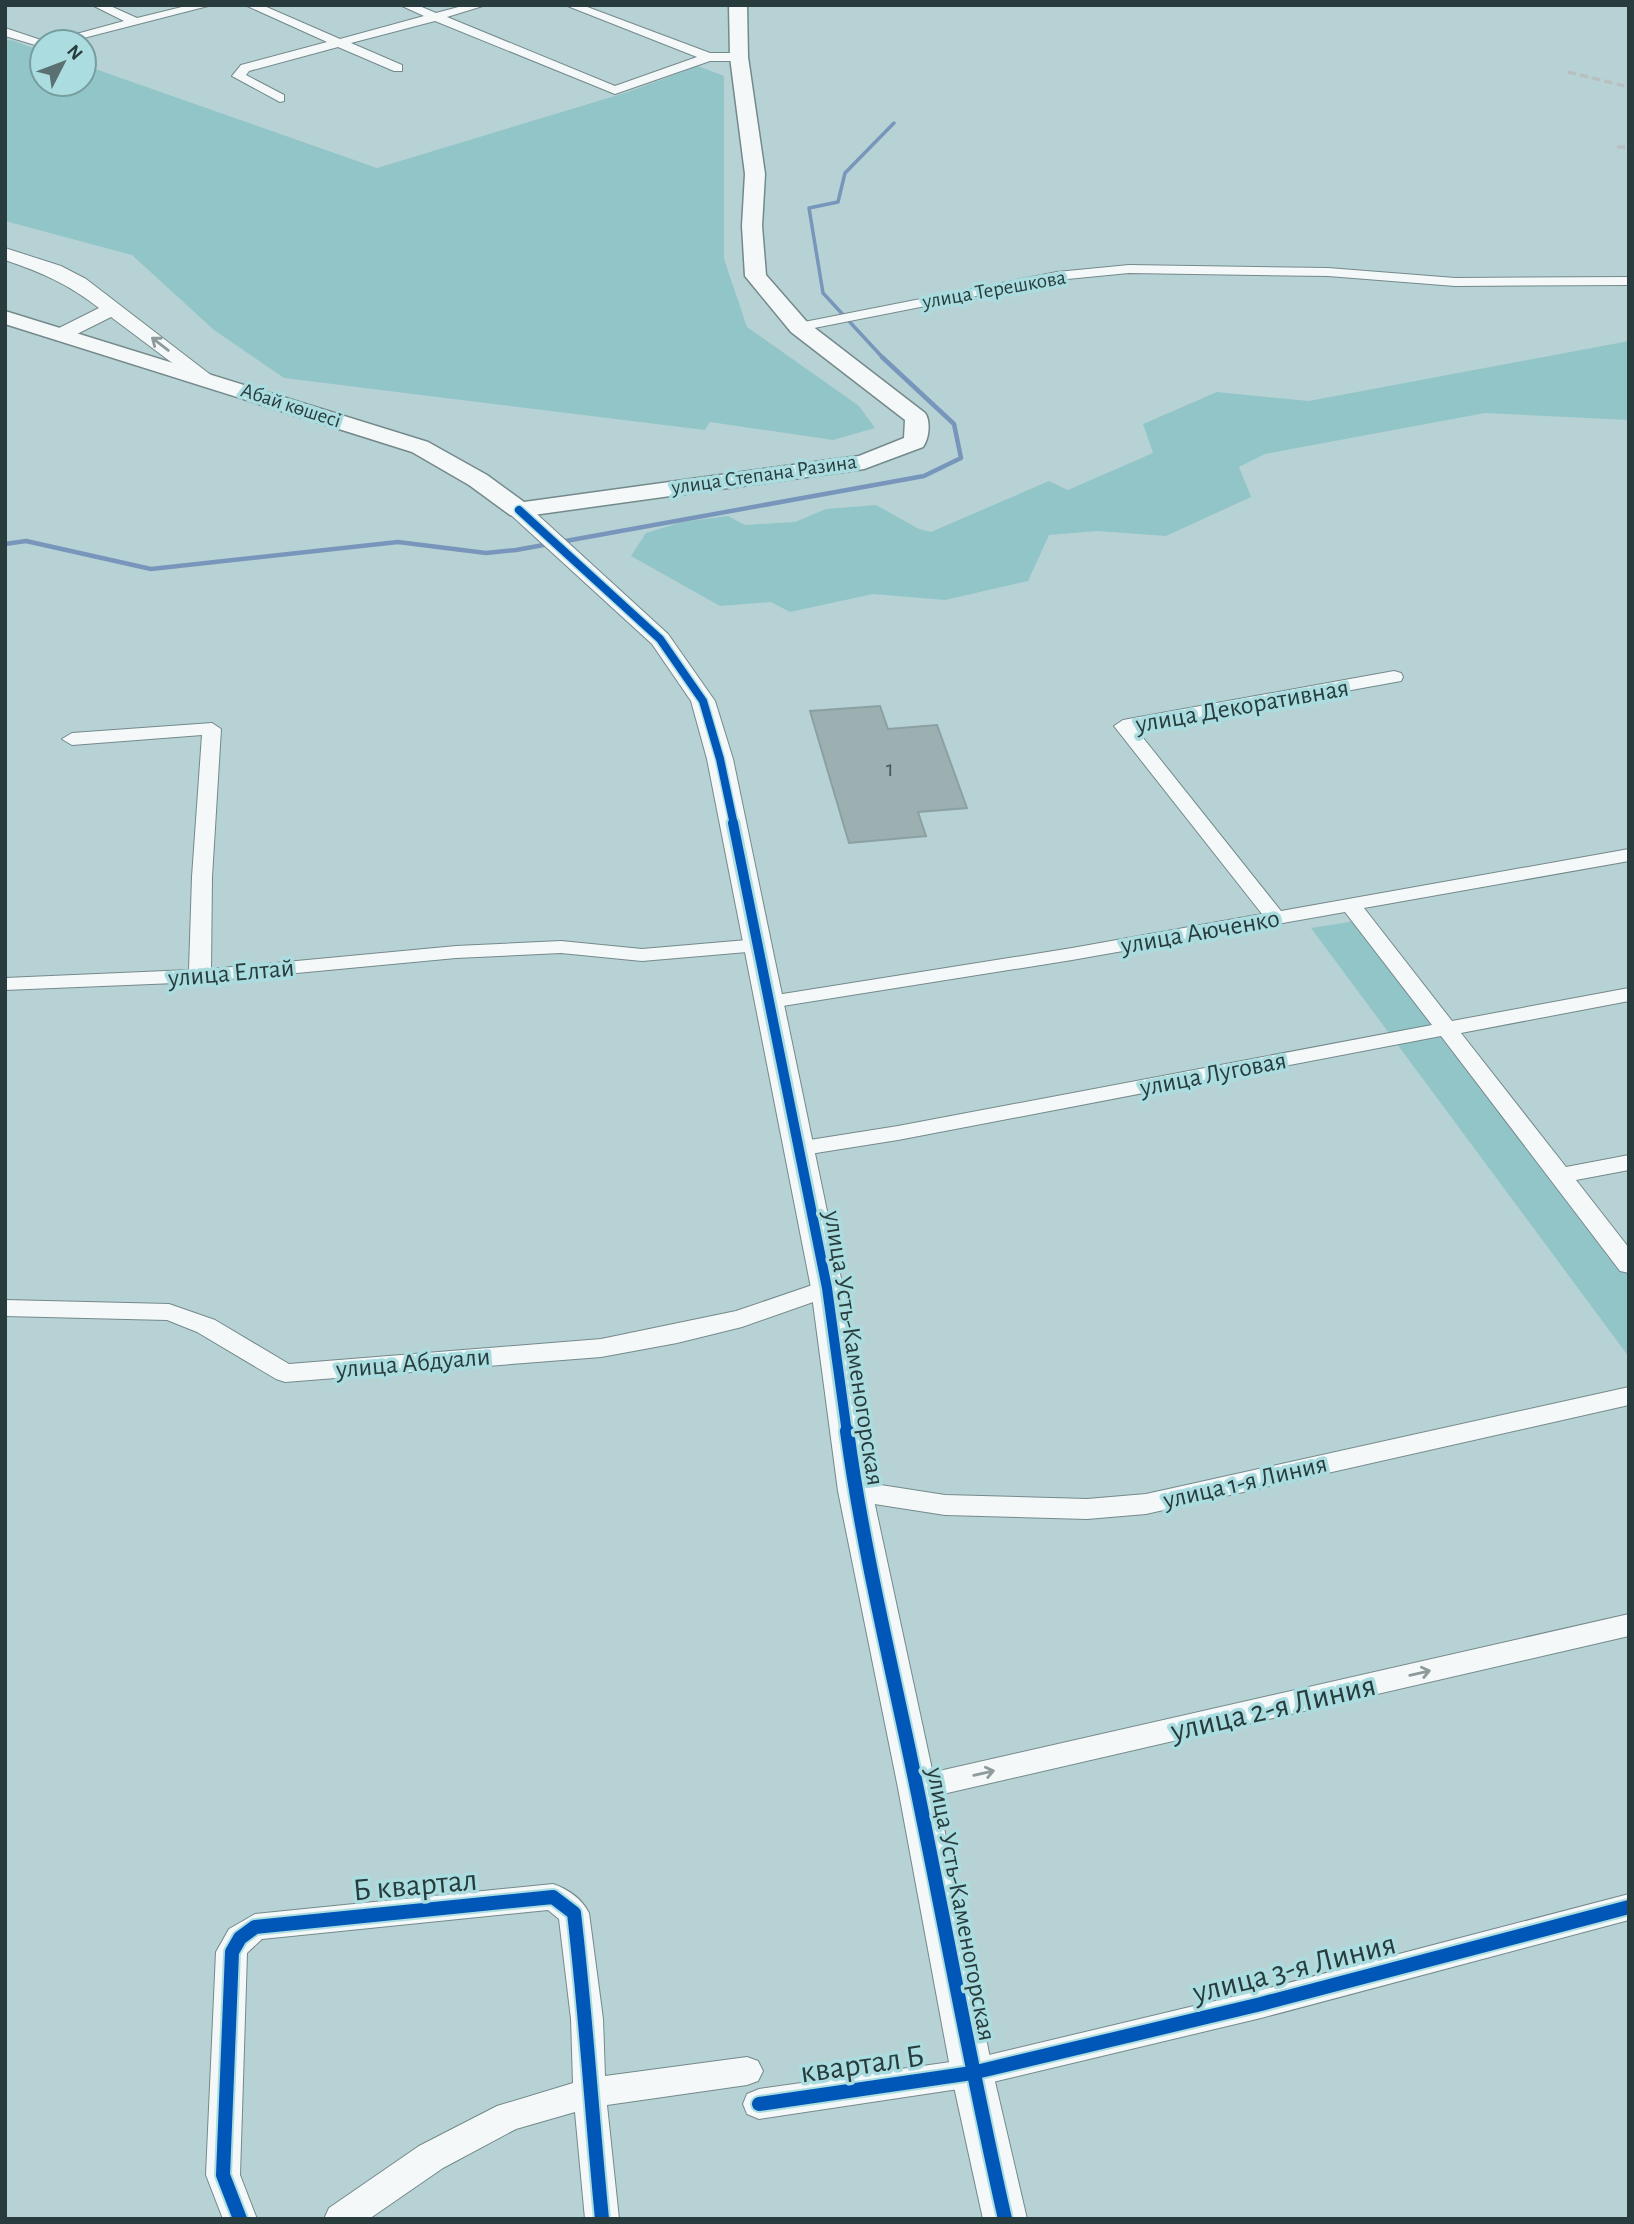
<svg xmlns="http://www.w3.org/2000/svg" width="1634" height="2224" font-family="'Alegreya Sans',sans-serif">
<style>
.green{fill:#92c5c8}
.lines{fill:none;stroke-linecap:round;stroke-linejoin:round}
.stream-far1{stroke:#7896bc;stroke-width:3.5}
.stream{stroke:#7896bc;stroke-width:4.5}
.building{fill:#9cb0b2;stroke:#8ba0a2;stroke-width:2}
.minor-casing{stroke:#74898b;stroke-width:2}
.tertiary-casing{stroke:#74898b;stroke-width:2}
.secondary-casing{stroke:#74898b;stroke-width:3}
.minor{fill:#f4f8f9;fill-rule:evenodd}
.tertiary{fill:#f4f8f9;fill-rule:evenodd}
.secondary{fill:#f4f8f9;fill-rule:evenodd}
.rail{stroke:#b9bfc0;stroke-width:3.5;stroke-dasharray:8 4.5;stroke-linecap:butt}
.cycleway-far2-casing{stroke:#abdde0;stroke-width:11}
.cycleway-far1-casing{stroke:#abdde0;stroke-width:15}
.cycleway-casing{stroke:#abdde0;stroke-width:18}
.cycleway-far2{stroke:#0057b8;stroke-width:8}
.cycleway-far1{stroke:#0057b8;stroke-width:10}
.cycleway{stroke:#0057b8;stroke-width:14}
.oneway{stroke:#8e9a9b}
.labels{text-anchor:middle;stroke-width:7;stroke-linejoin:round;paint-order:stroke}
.far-street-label{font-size:21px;fill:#283c3d;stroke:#abdde0}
.number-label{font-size:23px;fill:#45595a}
.street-label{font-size:26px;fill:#283c3d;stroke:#abdde0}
.near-street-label{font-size:32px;fill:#283c3d;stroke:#abdde0}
</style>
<rect width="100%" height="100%" fill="#b7d2d4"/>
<!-- green -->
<g class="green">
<polygon points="11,40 42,51 42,84 84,84 84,65 377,168 628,92 698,66 724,76 724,259 747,327 859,406 875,428 833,440 710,422 705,430 284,378 214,330 132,255 5,221 5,41"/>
<polygon points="1629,341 1629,420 1485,413 1265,454 1239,467 1251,497 1166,536 1097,531 1049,535 1028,581 945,600 873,594 790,612 771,602 720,606 631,556 646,533 682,522 728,516 745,525 795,522 826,509 876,505 919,529 931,532 1049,481 1068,490 1153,453 1143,424 1217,392 1309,401"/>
<polygon points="1362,920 1629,1269 1629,1357 1311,928"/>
</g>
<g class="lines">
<!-- stream-far1 -->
<polyline class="stream-far1" points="884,359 823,293 809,208 838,202 845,173 894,123"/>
<!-- stream -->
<polyline class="stream" points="5,544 26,541 151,569 398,542 486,553 516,550 924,476 961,458 954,424 882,357"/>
</g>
<!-- building -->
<polygon class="building" points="880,706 888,729 937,725 967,808 918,812 926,836 849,843 810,711"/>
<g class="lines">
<defs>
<g id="minor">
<polygon points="92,5 108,5 137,18 190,5 212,5 68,42 42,42 42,47 5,36 5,28 47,42 124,21"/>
<polygon points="245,5 262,5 340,39 424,16 400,5 417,5 436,13 466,5 486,5 447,17 615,86 697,57 565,5 582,5 710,53 739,53 745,57 739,61 710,61 615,94 435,21 351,43 402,65 402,71 394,71 338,47 249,71 246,75 284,95 284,101 280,102 232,76 241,65 327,42"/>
<polygon points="1129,265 1328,268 1455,278 1629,277 1629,285 1455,286 1328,276 1129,273 1057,280 799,331 792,327 799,323 1057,272"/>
<polygon points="1394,671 1401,673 1403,677 1401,681 1136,729 1281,911 1629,849 1629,861 1364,908 1452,1021 1629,988 1629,1001 1461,1033 1566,1167 1629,1155 1629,1170 1576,1180 1629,1248 1629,1273 1620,1271 1441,1036 898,1140 797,1156 789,1154 785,1149 789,1144 797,1142 898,1126 1432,1025 1345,912 1072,960 770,1008 762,1007 759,1002 762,997 770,996 1072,948 1262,914 1114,726 1123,720"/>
<polygon points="212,723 221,729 212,877 211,969 456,946 561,941 642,949 759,939 766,941 770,945 766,949 759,951 642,961 561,953 456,958 200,982 5,990 5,978 189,970 192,877 202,735 72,745 62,739 72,733"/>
<polygon points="827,1280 836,1282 839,1288 836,1294 742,1327 677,1343 601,1357 285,1382 276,1379 197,1332 167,1320 5,1316 5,1300 169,1304 215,1320 289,1364 601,1339 736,1311"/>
<polygon points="1629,1387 1629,1405 1146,1514 1087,1519 945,1515 855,1501 846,1498 842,1491 846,1484 855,1481 945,1495 1087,1499 1146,1494"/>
<polygon points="1629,1614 1629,1636 917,1800 907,1796 902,1788 907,1780 917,1776"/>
<path d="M 553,1884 C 568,1889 582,1899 589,1913 L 603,2019 L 605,2076 L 747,2057 L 758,2061 L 763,2071 L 758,2081 L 747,2085 L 607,2105 L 619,2219 L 585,2219 L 575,2112 L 516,2129 L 443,2168 L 369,2219 L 324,2219 L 329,2208 L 419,2146 L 497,2106 L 573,2083 L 571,2019 L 559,1919 L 548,1910 L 262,1939 L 247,1953 L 240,2175 L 257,2219 L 223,2219 L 206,2175 L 216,1952 L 229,1929 L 255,1914 Z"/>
<polygon points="1629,1894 1629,1920 1261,2018 972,2087 759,2119 747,2114 743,2104 747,2094 759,2089 972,2059 1261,1990"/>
</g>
<g id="tertiary">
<path d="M 5,248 L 61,266 L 86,279 L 216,379 L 213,383 L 199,383 L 111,317 L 69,338 L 55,338 L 52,334 L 55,330 L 99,308 C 68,284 43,273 5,260 Z"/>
<polygon points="519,503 527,505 668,634 715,701 733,759 843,1288 872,1491 936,1788 993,2073 1027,2219 983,2219 951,2073 898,1788 838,1491 811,1288 707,759 691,701 652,644 511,515 508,510 511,505"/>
</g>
<path id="secondary" d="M 729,5 L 747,5 L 748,57 L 765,174 L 762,226 L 766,275 L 807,322 L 925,413 C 931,421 929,439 923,447 L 864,469 L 519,517 L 510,515 L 469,485 L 412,452 L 5,324 L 5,311 L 428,442 L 487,475 L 524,502 L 859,456 L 904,438 L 905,420 L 791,332 L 745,276 L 742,226 L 745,174 L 730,57 Z"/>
</defs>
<!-- minor casing -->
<use href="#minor" class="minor-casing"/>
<!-- tertiary casing -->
<use href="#tertiary" class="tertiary-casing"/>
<!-- secondary casing -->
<use href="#secondary" class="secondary-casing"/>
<!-- minor -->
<use href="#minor" class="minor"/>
<!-- tertiary -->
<use href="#tertiary" class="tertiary"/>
<!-- secondary -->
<use href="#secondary" class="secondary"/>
<!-- rail -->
<g class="rail">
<polyline points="1568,72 1629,87"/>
<polyline points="1617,147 1629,147"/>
</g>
<defs>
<polyline id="cycleway-far2" points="519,510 660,639 703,701 720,759 734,825"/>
<polyline id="cycleway-far1" points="733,823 827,1288 847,1433"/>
<g id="cycleway">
<path d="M 847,1431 C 863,1550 892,1667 916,1784 C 946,1929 972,2074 1005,2219"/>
<polyline points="759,2104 972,2073 1261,2004 1629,1907"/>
<path d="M 240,2219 L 223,2175 L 232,1952 L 240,1938 L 255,1927 L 553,1897 L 574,1913 C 586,2015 592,2117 602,2219"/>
</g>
</defs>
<!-- cycleway-far2 casing -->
<use href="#cycleway-far2" class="cycleway-far2-casing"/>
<!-- cycleway-far1 casing -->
<use href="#cycleway-far1" class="cycleway-far1-casing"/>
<!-- cycleway casing -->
<use href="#cycleway" class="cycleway-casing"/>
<!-- cycleway-far2 -->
<use href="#cycleway-far2" class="cycleway-far2"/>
<!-- cycleway-far1 -->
<use href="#cycleway-far1" class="cycleway-far1"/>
<!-- cycleway -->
<use href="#cycleway" class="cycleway"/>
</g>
<!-- one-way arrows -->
<defs><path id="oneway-shaft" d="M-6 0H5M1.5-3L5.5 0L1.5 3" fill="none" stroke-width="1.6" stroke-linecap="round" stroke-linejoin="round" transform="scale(1.75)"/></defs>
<g class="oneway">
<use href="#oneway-shaft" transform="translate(160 344) rotate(-142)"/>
<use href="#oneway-shaft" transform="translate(1420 1673) rotate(-13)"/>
<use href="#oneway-shaft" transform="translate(984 1773) rotate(-13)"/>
</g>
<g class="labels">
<!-- far-street labels -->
<g class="far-street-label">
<text transform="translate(994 289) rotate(-10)" y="7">улица Терешкова</text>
<text transform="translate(291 405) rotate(18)" y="7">Абай көшесі</text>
<text transform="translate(764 474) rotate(-8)" y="7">улица Степана Разина</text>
</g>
<!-- number labels -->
<g class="number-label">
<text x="890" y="776">1</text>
</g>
<!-- street labels -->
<g class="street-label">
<text transform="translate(1242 705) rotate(-10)" y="9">улица Декоративная</text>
<text transform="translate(1200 931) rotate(-10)" y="9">улица Аюченко</text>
<text transform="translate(231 972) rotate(-5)" y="9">улица Елтай</text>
<text transform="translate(1213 1073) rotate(-11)" y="9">улица Луговая</text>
<text transform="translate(855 1348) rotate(81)" y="9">улица Усть-Каменогорская</text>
<text transform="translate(413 1362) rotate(-5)" y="9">улица Абдуали</text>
<text transform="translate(1245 1481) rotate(-13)" y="9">улица 1-я Линия</text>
<text transform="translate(962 1904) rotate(79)" y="9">улица Усть-Каменогорская</text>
</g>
<!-- near-street labels -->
<g class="near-street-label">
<text transform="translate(1273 1707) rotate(-13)" y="11">улица 2-я Линия</text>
<text transform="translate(415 1884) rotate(-5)" y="11">Б квартал</text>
<text transform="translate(1294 1967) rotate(-14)" y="11">улица 3-я Линия</text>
<text transform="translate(862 2063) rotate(-8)" y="11">квартал Б</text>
</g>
</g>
<!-- border -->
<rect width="1634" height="2224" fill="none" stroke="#283c3d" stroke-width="14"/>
<!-- north arrow -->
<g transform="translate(63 63) rotate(48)"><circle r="33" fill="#abdde0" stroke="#779d9f" stroke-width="2"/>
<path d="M0-5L12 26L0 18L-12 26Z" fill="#5a7072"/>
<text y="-10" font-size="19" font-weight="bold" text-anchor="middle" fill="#283c3d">N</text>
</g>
</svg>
